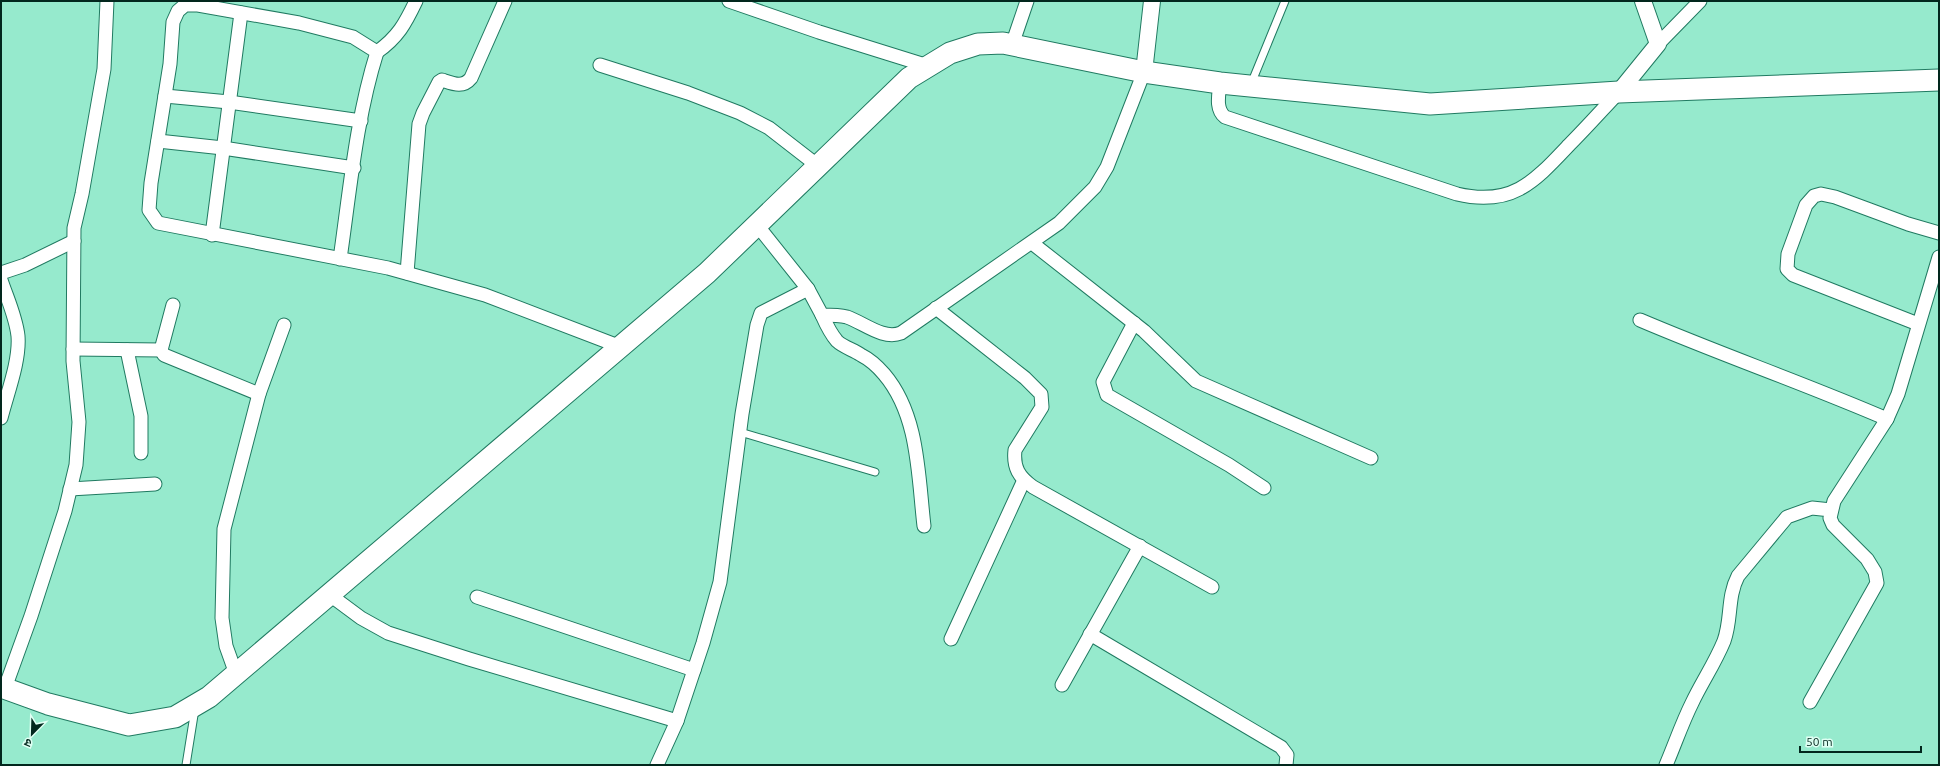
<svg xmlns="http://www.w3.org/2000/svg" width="1940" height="766" font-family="Ubuntu,'Noto Sans Devanagari',sans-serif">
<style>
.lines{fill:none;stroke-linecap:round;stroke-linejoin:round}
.service-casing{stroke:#207a61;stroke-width:9}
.minor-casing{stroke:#207a61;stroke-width:15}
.tertiary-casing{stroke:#207a61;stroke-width:18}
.primary-casing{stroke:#207a61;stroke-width:23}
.service{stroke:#fff;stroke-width:7}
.minor{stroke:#fff;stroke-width:13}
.tertiary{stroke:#fff;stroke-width:16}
.primary{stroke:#fff;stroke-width:21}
</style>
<rect width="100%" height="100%" fill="#96eacd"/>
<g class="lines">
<defs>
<g id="service">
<polyline points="1251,84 1285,1"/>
<polyline points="740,432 875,472"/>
<polyline points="186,765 195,709"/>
</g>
<g id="minor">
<polyline points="729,1 819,32 928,66"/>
<polyline points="1658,44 1700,1"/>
<polyline points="1012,45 1027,1"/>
<path d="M 377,52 C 398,37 405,24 416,1"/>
<polyline points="600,65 688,93 740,113 769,128 818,166"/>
<path d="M 1220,83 C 1219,94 1215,109 1225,117 L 1457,194 C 1512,207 1534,182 1569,145 C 1586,128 1602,110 1619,92"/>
<polyline points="165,96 229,102 361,121"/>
<polyline points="158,141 223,148 354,168"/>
<polyline points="212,235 241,13"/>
<polyline points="1032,243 1144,331 1196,381 1371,458"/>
<path d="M 340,259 C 350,190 356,119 377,52 L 353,37 L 299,23 L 198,5 L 185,5 L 178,11 L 173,22 L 170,64 L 151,183 L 149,210 L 158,223 L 388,268 L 485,295 L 621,347"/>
<polyline points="1,273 25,265 74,241"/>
<path d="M 407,273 L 419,124 L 423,113 L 439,82 L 442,80 C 454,84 463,88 471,78 L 505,1"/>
<path d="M 1,280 C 7,298 16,317 18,336 C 20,361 7,394 1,418"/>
<path d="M 808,289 L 822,315 C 831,315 839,315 847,317 C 864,323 883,340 901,333 L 1059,223 L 1095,187 L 1107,167 L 1144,72"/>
<polyline points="173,305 161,350 164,355 259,394"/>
<path d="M 936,308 L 1025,378 L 1041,394 L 1042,407 L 1015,450 C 1013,468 1019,477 1033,487 L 1212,587"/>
<path d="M 822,315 C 826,324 830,333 837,341 C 843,347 854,350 861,355 C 869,359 878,367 884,374 C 919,415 918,475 924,526"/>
<path d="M 1640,320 C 1722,355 1806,384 1887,419"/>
<polyline points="1134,323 1103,382 1107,395 1229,465 1264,488"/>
<polyline points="1918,324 1793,275 1787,269 1788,254 1806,205 1814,196 1821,194 1835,197 1908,224 1939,233"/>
<polyline points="73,349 161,350"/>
<polyline points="127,350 141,416 141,453"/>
<polyline points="70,489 155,484"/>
<polyline points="330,595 361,618 388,633 469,659 677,721"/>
<polyline points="477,597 694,670"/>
<polyline points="1090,634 1281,747 1287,755 1286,765"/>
<polyline points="951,639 1024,480"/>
<polyline points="236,674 226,646 222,618 224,529 259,394 284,325"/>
<polyline points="1062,685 1140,546"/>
<polyline points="5,688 31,616 65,511 76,465 79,422 73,361 74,228 82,194 104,69 107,1"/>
<polyline points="1810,702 1877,583 1875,572 1867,559 1833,525 1830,518 1834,501 1887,419 1898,394 1939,257"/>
<polyline points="657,765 677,721 703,643 720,582 742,414 757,325 761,313 808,289 757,225"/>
<path d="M 1666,765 C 1675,744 1682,723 1692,703 C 1702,682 1715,663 1724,641 C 1732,619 1727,597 1738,576 L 1787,517 L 1812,508 L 1831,510"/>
</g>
<g id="tertiary">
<polyline points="1144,72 1152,1"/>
<polyline points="1619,92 1658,44 1643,1"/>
</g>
<polyline id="primary" points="1,687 48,704 129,725 175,717 209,697 707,273 909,78 950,53 978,44 1003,43 1144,72 1220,83 1430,104 1619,92 1939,80"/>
</defs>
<!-- service casing -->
<use href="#service" class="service-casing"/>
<!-- minor casing -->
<use href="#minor" class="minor-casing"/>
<!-- tertiary casing -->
<use href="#tertiary" class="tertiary-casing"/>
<!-- primary casing -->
<use href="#primary" class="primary-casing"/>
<!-- service -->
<use href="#service" class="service"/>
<!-- minor -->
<use href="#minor" class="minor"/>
<!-- tertiary -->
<use href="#tertiary" class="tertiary"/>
<!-- primary -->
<use href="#primary" class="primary"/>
</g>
<!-- border -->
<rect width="1940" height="766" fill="none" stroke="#02271d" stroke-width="4"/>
<!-- north arrow -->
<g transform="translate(32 734) rotate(203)" stroke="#dffff3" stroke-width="3" paint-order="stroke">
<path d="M0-3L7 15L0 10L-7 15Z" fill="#02271d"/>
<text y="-6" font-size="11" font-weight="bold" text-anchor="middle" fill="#02271d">उ</text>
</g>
<!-- scale -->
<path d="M1800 746v6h121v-6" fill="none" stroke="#02271d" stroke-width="2"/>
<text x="1806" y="746" font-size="12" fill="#02271d" stroke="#dffff3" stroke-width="3" paint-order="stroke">50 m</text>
</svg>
